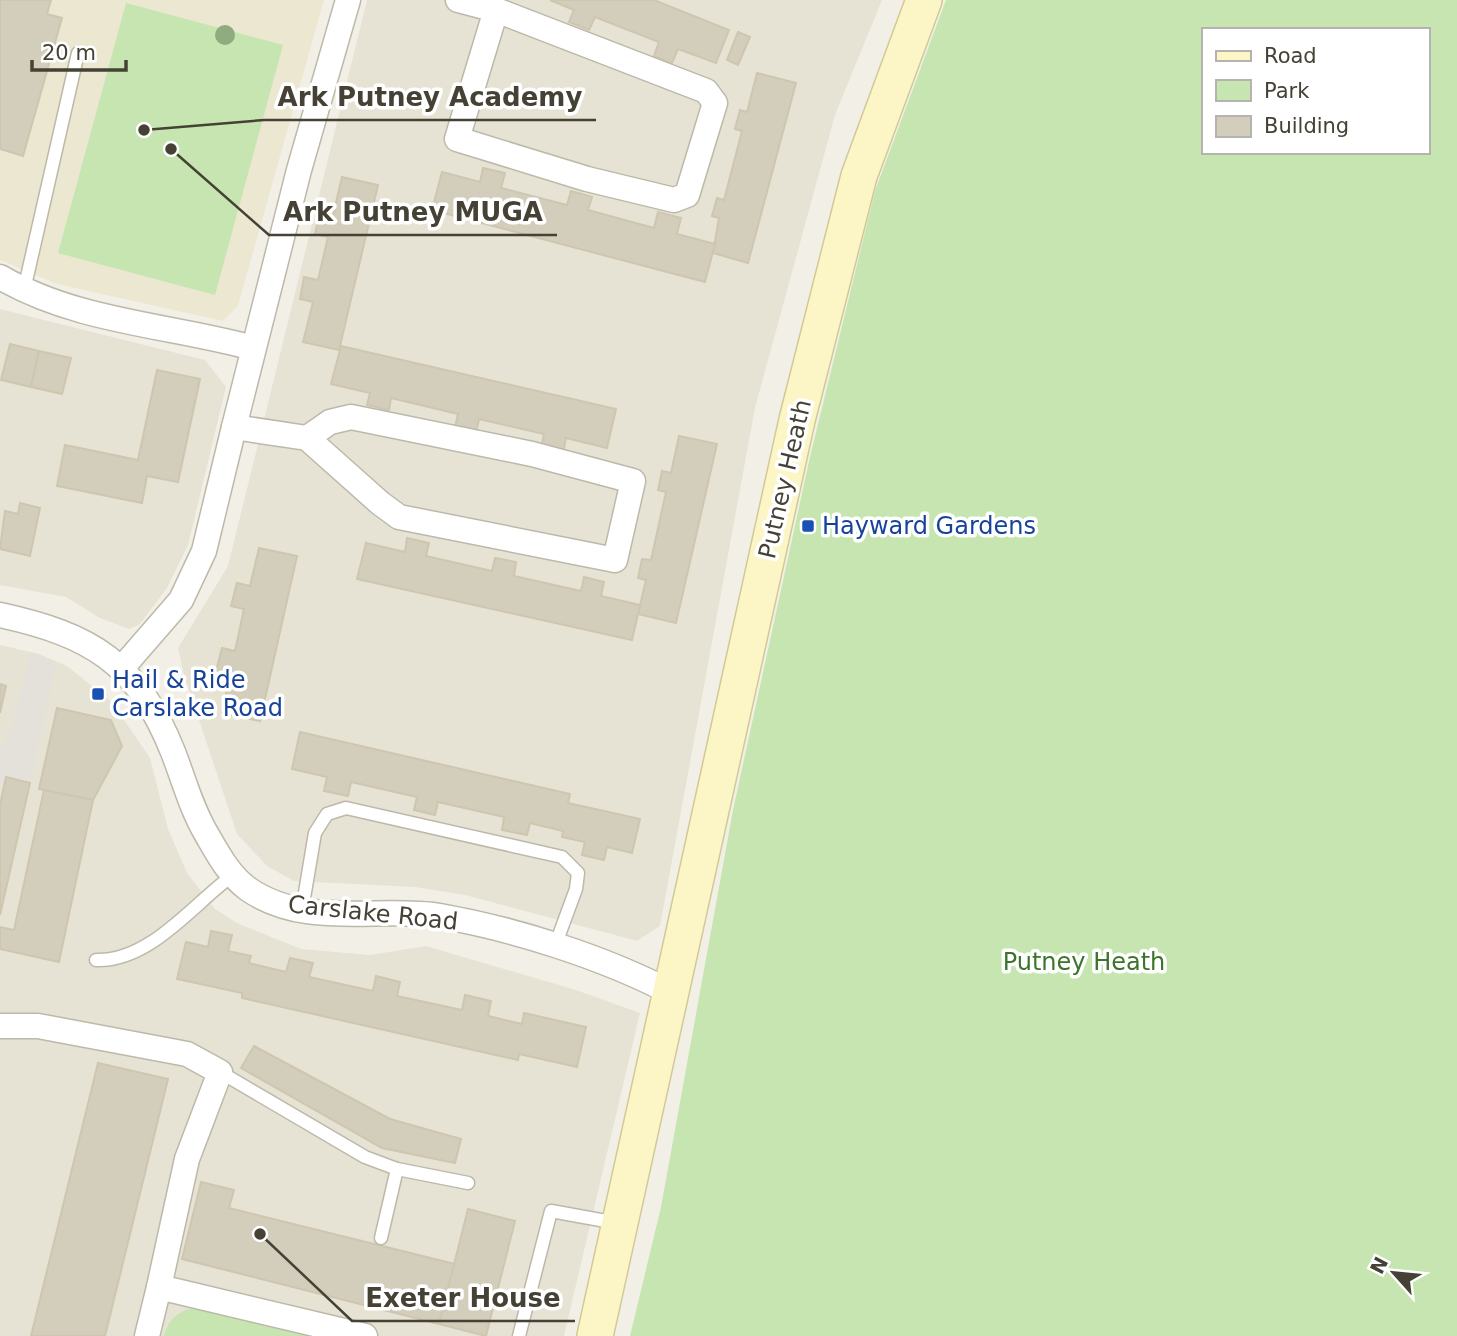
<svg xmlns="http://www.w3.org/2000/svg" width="1457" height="1336" font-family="'DejaVu Sans',sans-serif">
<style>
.residential{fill:#e6e3d4}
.industrial{fill:#e4e1db}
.education{fill:#ebe7d0}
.green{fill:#c6e5b0;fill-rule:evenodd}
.building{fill:#d3cdbc;stroke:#cec6af;stroke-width:2}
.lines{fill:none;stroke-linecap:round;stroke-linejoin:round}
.lane-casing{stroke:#bdb9a9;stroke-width:15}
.street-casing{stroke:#bdb9a9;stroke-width:27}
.secondary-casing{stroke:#d1c997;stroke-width:38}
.lane{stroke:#fff;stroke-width:12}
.street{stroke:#fff;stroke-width:24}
.secondary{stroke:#fcf6c6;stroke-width:35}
.tree{fill:#8eac7f}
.transit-dot{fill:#1a4fb4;stroke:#fff;stroke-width:2.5}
.labels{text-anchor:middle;stroke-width:7;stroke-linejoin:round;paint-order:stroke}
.street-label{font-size:24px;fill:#454135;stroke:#fff}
.transit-label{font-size:24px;fill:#164399;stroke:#fff;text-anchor:start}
.park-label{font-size:24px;fill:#3d742b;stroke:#fff}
.leader{fill:none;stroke:#454135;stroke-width:2.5}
.callout-dot{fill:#454135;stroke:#fff;stroke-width:2.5}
.callout-label{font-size:26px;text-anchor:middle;font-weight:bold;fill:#454135;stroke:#fff;stroke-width:7;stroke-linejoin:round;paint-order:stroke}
</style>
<rect width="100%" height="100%" fill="#f2f0e6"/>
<!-- residential -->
<g class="residential">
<polygon points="367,0 882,0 835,115 755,408 660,926 637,941 465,895 415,887 294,881 267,866 237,834 184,675 178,648 228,566"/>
<polygon points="0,309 205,360 226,387 188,545 167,588 139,625 129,629 100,618 66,597 0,585"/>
<polygon points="0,645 39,654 67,666 112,702 150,758 168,829 187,873 215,909 237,923 301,949 370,955 426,946 576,990 640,1013 564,1336 0,1336"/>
</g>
<!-- industrial -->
<polygon class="industrial" points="31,652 57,662 0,915 0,749 14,724"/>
<!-- education -->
<polygon class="education" points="0,0 324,0 238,306 223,321 57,284 0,260"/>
<!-- green -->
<g class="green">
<path d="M 946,0 L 1457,0 L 1457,1336 L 630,1336 L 661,1207 L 733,810 L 810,457 L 875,191 ZM 1203,30 L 1427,30 L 1427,152 L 1203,152 Z"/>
<polygon points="126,3 283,45 215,295 58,253"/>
<path d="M 192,1308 L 208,1308 L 324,1336 L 164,1336 C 168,1320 176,1313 192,1308 Z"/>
</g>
<!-- building -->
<g class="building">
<polygon points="0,0 51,0 47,14 62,18 23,156 0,149"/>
<polygon points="550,0 654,0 729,30 716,63 678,49 672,63 654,56 659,42 595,17 589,30 569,22 574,10"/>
<polygon points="738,32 750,37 738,65 727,60"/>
<polygon points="757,73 796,83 748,263 713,253 719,218 712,216 717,198 724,200 742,131 735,129 740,110 747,112"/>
<polygon points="483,168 505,173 501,188 567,205 571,191 592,197 588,210 654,228 658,212 681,218 677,234 715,244 705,282 432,210 442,172 480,182"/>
<polygon points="342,177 378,185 339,350 303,342 313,302 300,299 304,277 318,280 328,237 315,234 320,212 333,215"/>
<polygon points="10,344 39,351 31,387 1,380"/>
<polygon points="341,346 616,409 607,448 566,438 563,453 541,448 544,434 479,419 476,432 455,427 458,414 391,398 389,410 367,405 370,393 331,384"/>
<polygon points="39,351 71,358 62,394 31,387"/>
<polygon points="157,370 200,379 178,482 147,476 142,503 57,486 65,445 138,460"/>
<polygon points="679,436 717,444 676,623 638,614 646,580 638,578 642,559 651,560 666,492 658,490 662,471 671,473"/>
<polygon points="20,503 40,508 30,556 0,549 5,511 18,514"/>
<polygon points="407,538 429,543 426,556 492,571 495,558 516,562 514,576 581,591 584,577 604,582 601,596 640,605 632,640 357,579 366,543 405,552"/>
<polygon points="259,548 297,556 260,721 222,713 230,674 216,671 222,648 235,651 244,609 231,606 237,583 250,586"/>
<polygon points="0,684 6,686 0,713"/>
<polygon points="57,708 111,720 122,746 93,800 39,789"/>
<polygon points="300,732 570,794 568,803 640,819 632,853 607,847 604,860 582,855 585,842 562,837 563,831 530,823 527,835 502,830 504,817 438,802 435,815 414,810 417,797 351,782 348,796 324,791 327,777 292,769"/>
<polygon points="6,777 30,783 0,915 0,805"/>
<polygon points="44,790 93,800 59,962 0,949 0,927 14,930"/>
<polygon points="211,931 232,935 228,951 251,956 249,963 286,972 290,958 313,963 309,977 373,991 376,976 400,982 397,996 462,1010 465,995 491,1001 488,1016 522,1024 524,1013 586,1027 577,1067 519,1054 518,1060 242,998 242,993 177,979 186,942 208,947"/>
<polygon points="254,1046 390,1119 461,1139 455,1163 382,1148 241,1068"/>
<polygon points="98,1063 168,1079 105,1336 31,1336"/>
<polygon points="201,1182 234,1190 229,1208 455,1264 439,1324 182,1259"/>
<polygon points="468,1209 515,1221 486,1336 439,1324"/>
</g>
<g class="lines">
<defs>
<g id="lane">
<polyline points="24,290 78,53"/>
<polyline points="302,910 315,833 327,814 346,808 562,857 578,873 576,889 555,946"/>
<path d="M 96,960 C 150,962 193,904 233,875"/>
<polyline points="220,1072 365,1157 397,1169 468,1183"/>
<polyline points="381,1238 397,1169"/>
<polyline points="519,1336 551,1211 617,1223"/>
</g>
<g id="street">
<polyline points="458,0 496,10 706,91 715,103 687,195 674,200 587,179 457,139 496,10"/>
<path d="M 0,277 C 77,322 169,325 253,348"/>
<polyline points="307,438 330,422 351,417 532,454 633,481 615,560 399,517 380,503 307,438 234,427 299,170 348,0"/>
<path d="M 0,615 C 91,635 137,662 173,752 C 184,780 191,808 207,835 C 218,854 229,875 248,889 C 306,929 378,906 440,916 C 514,929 603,957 670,992"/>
<polyline points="122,668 181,600 204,551 234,427"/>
<polyline points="0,1026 38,1026 187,1054 220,1072 187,1159 159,1287"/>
<polyline points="147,1336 159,1287 365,1336"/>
</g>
<polyline id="secondary" points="595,1336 797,420 859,176 924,0"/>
</defs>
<!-- lane casing -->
<use href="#lane" class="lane-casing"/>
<!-- street casing -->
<use href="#street" class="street-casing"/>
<!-- secondary casing -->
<use href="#secondary" class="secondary-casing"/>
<!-- lane -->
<use href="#lane" class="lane"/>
<!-- street -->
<use href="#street" class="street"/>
<!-- secondary -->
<use href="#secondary" class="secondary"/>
</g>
<!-- trees -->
<circle class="tree" cx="225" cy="35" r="10"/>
<!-- markers -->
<g class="transit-dot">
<rect x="801" y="519" width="14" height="14" rx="3.5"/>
<rect x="91" y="687" width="14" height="14" rx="3.5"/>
</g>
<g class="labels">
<!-- street labels -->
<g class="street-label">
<text transform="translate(785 479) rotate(-77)" y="8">Putney Heath</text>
<text transform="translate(373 913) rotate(6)" y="8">Carslake Road</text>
</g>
<!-- transit labels -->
<g class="transit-label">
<text x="822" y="534">Hayward Gardens</text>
<text x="112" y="688">Hail &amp; Ride<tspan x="112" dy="28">Carslake Road</tspan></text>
</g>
<!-- park labels -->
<g class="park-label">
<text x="1084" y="970">Putney Heath</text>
</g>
</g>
<!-- callouts -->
<path class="leader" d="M144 130L264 120H596M171 149L269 235H557M260 1234L352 1321H575"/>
<g class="callout-dot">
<circle cx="144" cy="130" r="7"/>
<circle cx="171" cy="149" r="7"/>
<circle cx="260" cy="1234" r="7"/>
</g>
<g class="callout-label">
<text x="430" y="106">Ark Putney Academy</text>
<text x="413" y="221">Ark Putney MUGA</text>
<text x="463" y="1307">Exeter House</text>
</g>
<!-- legend -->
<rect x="1202" y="28" width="228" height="126" fill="#ffffff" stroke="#b5b3ae" stroke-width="2"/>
<rect x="1216" y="51" width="35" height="10" fill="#fcf6c6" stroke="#b5b3ae" stroke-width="2"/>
<text x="1264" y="63" font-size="21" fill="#454135">Road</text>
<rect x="1216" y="80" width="35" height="21" fill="#c6e5b0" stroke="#b5b3ae" stroke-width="2"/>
<text x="1264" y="98" font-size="21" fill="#454135">Park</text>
<rect x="1216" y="116" width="35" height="21" fill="#d3cdbc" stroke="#b5b3ae" stroke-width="2"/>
<text x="1264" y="133" font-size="21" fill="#454135">Building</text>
<!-- north arrow -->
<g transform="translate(1394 1273) rotate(297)" stroke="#ffffff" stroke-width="5" paint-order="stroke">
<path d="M0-5L12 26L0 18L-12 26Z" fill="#454135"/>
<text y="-10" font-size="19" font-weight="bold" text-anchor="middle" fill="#454135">N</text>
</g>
<!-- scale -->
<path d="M32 60v10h94v-10" fill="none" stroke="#454135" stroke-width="3.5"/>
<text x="42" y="60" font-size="21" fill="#454135" stroke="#ffffff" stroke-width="5" paint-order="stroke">20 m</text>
</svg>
